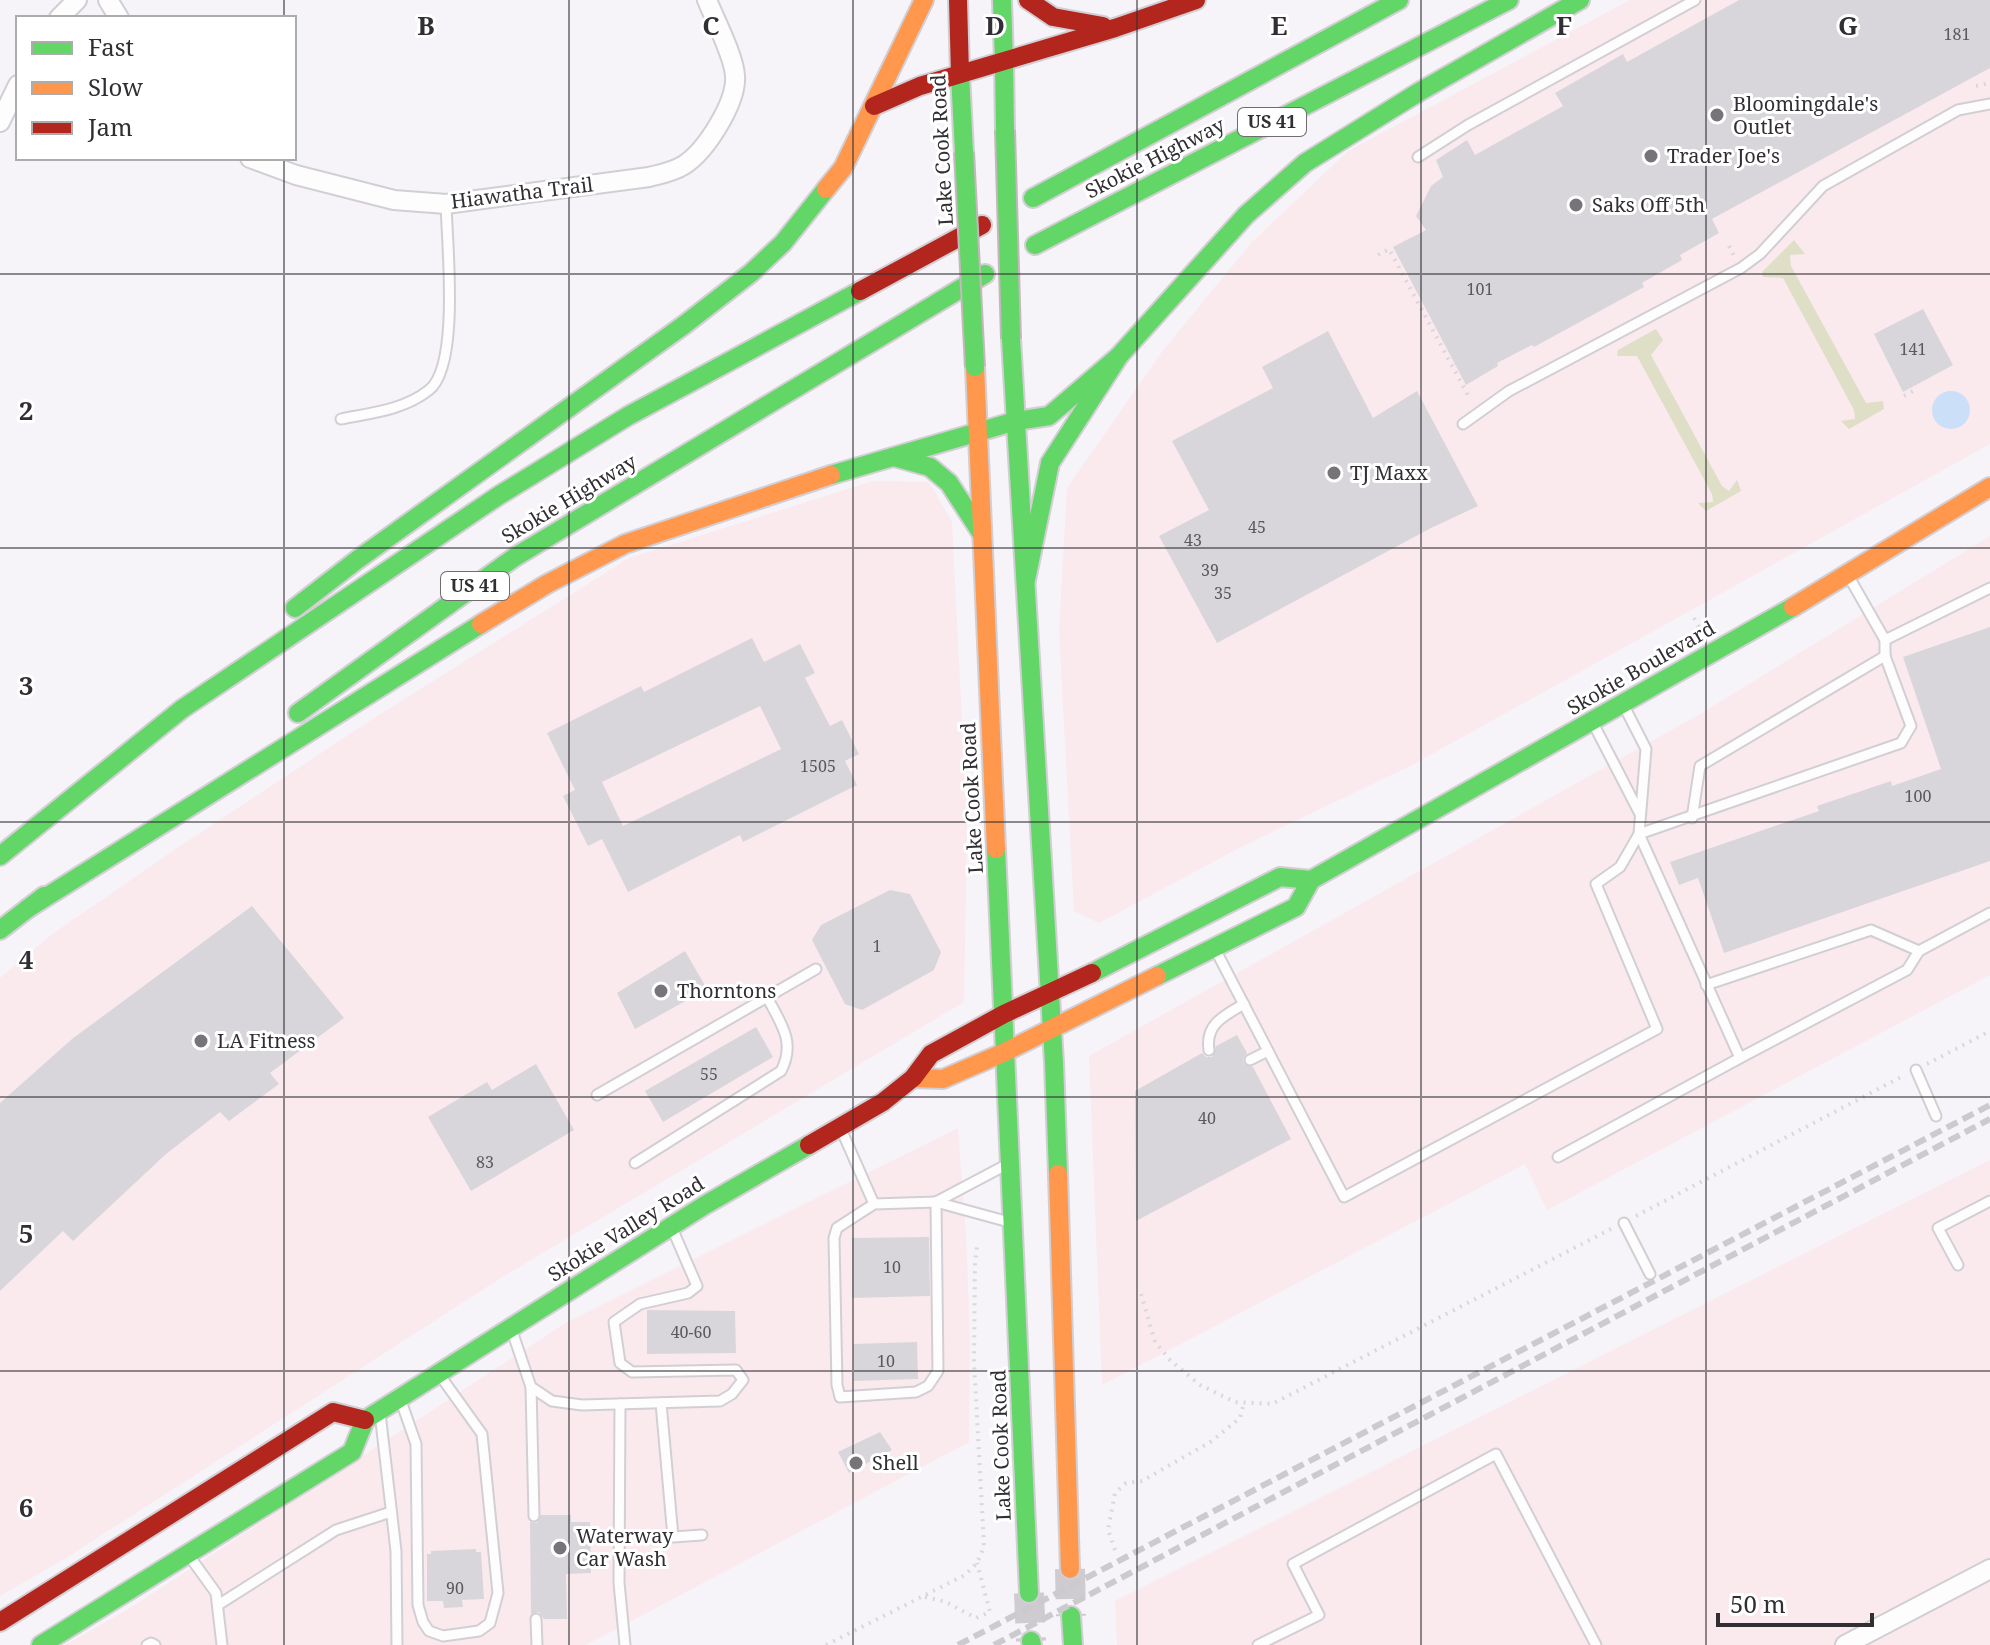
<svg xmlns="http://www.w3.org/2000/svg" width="1990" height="1645" font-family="'Noto Serif',serif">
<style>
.commercial{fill:#faeaed}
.green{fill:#dfdfc8}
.water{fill:#cbdff8}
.building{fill:#d9d6db;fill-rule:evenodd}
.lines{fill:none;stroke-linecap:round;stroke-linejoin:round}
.primary-tunnel{stroke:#cfccd1;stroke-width:30;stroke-dasharray:30 15;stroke-linecap:butt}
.lane-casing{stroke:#d2cfd4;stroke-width:13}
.street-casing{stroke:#d2cfd4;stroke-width:22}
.fast-casing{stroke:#d2cfd4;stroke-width:22}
.slow-casing{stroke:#d2cfd4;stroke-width:22}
.jam-casing{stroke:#d2cfd4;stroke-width:22}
.path{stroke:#d8d8da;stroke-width:4;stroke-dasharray:2 6;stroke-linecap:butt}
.lane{stroke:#fefdfe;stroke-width:9}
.street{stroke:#fefdfe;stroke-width:18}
.fast{stroke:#63d668;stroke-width:18}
.slow{stroke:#ff974d;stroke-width:18}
.jam{stroke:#b3261e;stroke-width:18}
.rail{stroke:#cbcacc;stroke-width:6;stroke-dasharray:12 6;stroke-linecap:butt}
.fast-bridge-casing{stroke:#c6b7bd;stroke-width:22;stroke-linecap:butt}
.fast-bridge{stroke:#63d668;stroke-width:18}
.grid{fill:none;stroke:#312f33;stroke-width:2;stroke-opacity:0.55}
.poi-dot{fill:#767478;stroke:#fff;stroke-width:3}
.labels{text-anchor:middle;stroke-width:6;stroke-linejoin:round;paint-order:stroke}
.number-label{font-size:16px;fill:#5b595d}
.shield{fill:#fff;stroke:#6f6d70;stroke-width:2}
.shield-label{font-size:18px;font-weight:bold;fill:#312f33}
.poi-label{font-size:20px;fill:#312f33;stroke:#fff;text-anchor:start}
.street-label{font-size:20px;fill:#312f33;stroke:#fff}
.grid-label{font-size:26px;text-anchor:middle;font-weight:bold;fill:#312f33;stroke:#fff;stroke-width:6;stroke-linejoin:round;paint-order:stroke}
</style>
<rect width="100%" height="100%" fill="#f6f3f9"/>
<!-- commercial -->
<g class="commercial">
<polygon points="1630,0 1990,0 1990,444 1414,764 1241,847 1099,923 1074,911 1059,631 1067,488 1161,353 1251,243 1348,151"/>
<polygon points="873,481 929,482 952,522 967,822 964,1002 504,1276 66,1558 0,1596 0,978 51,935 177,848 368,722 629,558"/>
<polygon points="1990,536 1990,975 1547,1210 1525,1164 1102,1385 1089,1056 1702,713"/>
<polygon points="958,1128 966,1236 970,1339 969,1442 586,1645 65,1645 132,1607 567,1322"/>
<polygon points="1990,1160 1990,1645 1117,1645 1115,1601"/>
</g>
<!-- green -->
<g class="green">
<polygon points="1794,240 1805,254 1790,255 1791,266 1866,403 1883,401 1884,409 1849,429 1841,421 1855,419 1854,410 1783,278 1763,277 1762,272"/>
<polygon points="1656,329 1663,340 1651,355 1722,486 1729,491 1737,480 1741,491 1706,511 1698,503 1713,502 1712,494 1637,356 1617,356 1618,350"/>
</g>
<!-- water -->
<circle class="water" cx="1951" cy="410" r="19"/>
<!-- building -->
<g class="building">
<polygon points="1739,0 1990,0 1990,68 1712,219 1719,233 1680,255 1682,260 1642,283 1644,287 1534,347 1532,345 1497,363 1498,366 1466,385 1393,247 1426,230 1416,216 1431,186 1443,177 1436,160 1467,140 1475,155 1563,106 1555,93 1623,54 1627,62"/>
<polygon points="1923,309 1953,365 1903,392 1874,334"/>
<polygon points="1328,331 1373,418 1417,391 1478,506 1431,528 1217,643 1159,536 1209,510 1172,441 1273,388 1262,367"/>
<polygon points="1990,627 1990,861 1724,953 1698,878 1679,885 1670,862 1819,811 1817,806 1891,781 1892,786 1941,769 1903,657"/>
<path d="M 752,638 L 764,662 L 800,644 L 815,673 L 805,678 L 830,726 L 842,720 L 859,754 L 845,761 L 857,785 L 743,842 L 740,835 L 628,892 L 602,839 L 588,846 L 563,796 L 575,790 L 547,733 L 641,686 L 644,692 ZM 760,706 L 781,749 L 623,826 L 602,782 Z"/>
<polygon points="890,890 910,894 941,952 934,970 862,1010 845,1004 812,940 821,925"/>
<polygon points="252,906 344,1018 270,1073 279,1084 229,1121 220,1112 166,1154 73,1241 63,1231 0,1291 0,1103 72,1039"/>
<polygon points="685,951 707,989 635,1029 617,993"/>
<polygon points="756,1027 773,1057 663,1122 645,1091"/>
<polygon points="1237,1035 1247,1053 1243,1059 1244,1064 1253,1067 1291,1139 1136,1221 1135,1091 1202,1053 1206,1057 1212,1057 1216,1046"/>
<polygon points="536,1064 574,1130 471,1191 428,1117 487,1082 492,1090"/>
<polygon points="929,1237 930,1296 852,1298 852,1238"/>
<polygon points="647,1310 735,1311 736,1353 647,1354"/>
<polygon points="917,1342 918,1379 854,1381 853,1344"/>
<polygon points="880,1432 892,1450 849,1473 838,1452"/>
<polygon points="541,1515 571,1515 571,1522 590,1522 591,1573 566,1574 567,1619 544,1619 539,1612 531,1614 530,1522 537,1523"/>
<polygon points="476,1549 476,1552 481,1552 484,1599 462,1600 463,1607 444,1608 443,1601 427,1601 427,1554 431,1554 431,1551"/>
</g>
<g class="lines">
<!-- primary-tunnel -->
<g class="primary-tunnel">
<polyline points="1070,1569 1071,1616"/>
<polyline points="1029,1593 1031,1641"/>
</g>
<defs>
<g id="lane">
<polyline points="1418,157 1468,125 1695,0"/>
<path d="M 341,419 C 371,413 404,410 429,390 C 460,366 447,244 446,204"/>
<polyline points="1463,424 1509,391 1741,268 1760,254 1823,186 1958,110 1990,104"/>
<polyline points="1849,577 1885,640"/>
<polyline points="1990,588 1885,640 1885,656 1911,726 1901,743 1639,834 1740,1058 1907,970 1919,951 1990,913"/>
<polyline points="1594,725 1640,814"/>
<polyline points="1692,818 1700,766 1885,656"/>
<polyline points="1215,949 1344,1197 1657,1029 1596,884 1620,867 1639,834 1646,749 1624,706"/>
<polyline points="1706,985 1871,930 1919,951"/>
<path d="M 1209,1050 C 1205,1024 1224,1016 1244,1004"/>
<polyline points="1250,1060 1268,1051"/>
<polyline points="1916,1070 1936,1116"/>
<polyline points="597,1095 816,969"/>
<polyline points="841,1129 874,1204 837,1228 834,1238 837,1385 840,1397 916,1392 928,1386 938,1371 936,1202 874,1204"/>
<polyline points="1558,1157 1740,1058"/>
<path d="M 635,1163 L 781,1071 C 796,1042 781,1024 767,997"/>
<polyline points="936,1202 1004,1166"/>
<polyline points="936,1202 1009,1222"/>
<polyline points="1624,1223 1650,1274"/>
<polyline points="1958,1265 1938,1228 1990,1201"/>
<polyline points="512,1331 531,1387 552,1401 582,1405 720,1401 732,1394 743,1380 736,1370 632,1372 620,1363 614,1322 640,1304 688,1293 697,1286 672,1228"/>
<polyline points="531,1387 534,1516"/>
<polyline points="401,1401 416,1444 418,1605 423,1622 429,1631 443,1636 479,1631 490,1623 498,1593 482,1434 439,1374"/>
<polyline points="661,1403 673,1537 702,1535"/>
<polyline points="620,1404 619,1583 625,1645"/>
<polyline points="380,1413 396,1551 397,1645"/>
<polyline points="190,1557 216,1593 222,1645"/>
<polyline points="218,1605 336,1530 391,1512"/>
<polyline points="536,1619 537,1645"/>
<polyline points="147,1645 151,1643 155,1645"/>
<polyline points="1258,1645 1319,1615 1293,1564 1496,1454 1596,1645"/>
</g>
<g id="street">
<polyline points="108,0 119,18"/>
<polyline points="59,18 77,0"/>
<polyline points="0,122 18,85"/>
<path d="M 250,158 L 296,175 L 394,200 L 446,204 L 649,177 C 661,174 673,172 684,165 C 706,151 737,102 735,76 C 734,56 715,20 707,0"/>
<polyline points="1845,1645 1990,1569"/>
</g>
<g id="fast">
<polyline points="1002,0 1004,62"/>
<polyline points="1004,62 1005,130"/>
<polyline points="960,74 964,152"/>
<polyline points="1033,198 1399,0"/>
<polyline points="1035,245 1509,0"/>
<polyline points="1011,339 1054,1063 1058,1174"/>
<polyline points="894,457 930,467 949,483 982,534"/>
<polyline points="831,475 1016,421 1049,416 1119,356"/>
<polyline points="1026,580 1050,463 1119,356 1246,215 1305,163 1419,92 1580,0"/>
<polyline points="295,608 357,560 684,325 751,273 783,243 826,189"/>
<polyline points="298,713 515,557 985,274"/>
<polyline points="996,849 1029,1593"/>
<polyline points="0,856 182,709 498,496 628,416 860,291"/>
<polyline points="27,909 481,624"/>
<polyline points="0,930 44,896"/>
<polyline points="1092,973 1280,877 1311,880"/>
<polyline points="1157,976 1296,907 1311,880 1793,607"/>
<polyline points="1071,1616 1073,1645"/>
<polyline points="1031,1641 1032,1645"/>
<polyline points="41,1645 352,1452 365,1420 705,1205 809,1145"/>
</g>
<g id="slow">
<polyline points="826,189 843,168 924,0"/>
<polyline points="975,367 996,849"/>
<polyline points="1793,607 1990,487"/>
<polyline points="481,624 547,584 625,544 831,475"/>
<polyline points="913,1078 943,1079 1005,1052 1157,976"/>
<polyline points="1058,1174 1070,1569"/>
</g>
<g id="jam">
<polyline points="958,0 960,74"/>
<polyline points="1028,0 1053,17 1103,26"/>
<polyline points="874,106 920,86 1115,28 1196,0"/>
<polyline points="860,291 982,225"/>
<polyline points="809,1145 883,1102 913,1078 931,1054 1004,1014 1092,973"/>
<polyline points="0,1622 333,1412 365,1420"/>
</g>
</defs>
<!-- lane casing -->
<use href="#lane" class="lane-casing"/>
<!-- street casing -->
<use href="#street" class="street-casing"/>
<!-- fast casing -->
<use href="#fast" class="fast-casing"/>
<!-- slow casing -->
<use href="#slow" class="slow-casing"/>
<!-- jam casing -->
<use href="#jam" class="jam-casing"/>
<!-- path -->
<g class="path">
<polyline points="1976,86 1990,83"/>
<polyline points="1729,246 1735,258"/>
<polyline points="1378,255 1389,249 1470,399"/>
<polyline points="1904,396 1917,389"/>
<polyline points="1694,618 1699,627"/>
<polyline points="1927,1064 1990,1031"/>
<polyline points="1636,1216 1905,1075"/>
<polyline points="1141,1294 1155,1342 1170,1360 1200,1385 1235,1402 1272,1404 1611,1229"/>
<polyline points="1115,1550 1108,1530 1115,1493 1126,1483 1142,1481 1212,1441 1240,1418 1244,1403"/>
<polyline points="925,1597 946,1602 976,1618 990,1612 977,1563"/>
<polyline points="826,1645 965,1575 977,1563 984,1547 974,1361 975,1263 977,1247 982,1245"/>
</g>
<!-- lane -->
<use href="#lane" class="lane"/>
<!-- street -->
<use href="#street" class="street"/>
<!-- fast -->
<use href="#fast" class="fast"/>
<!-- slow -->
<use href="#slow" class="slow"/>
<!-- jam -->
<use href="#jam" class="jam"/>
<!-- rail -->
<g class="rail">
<polyline points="958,1645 1990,1105"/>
<polyline points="994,1645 1990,1119"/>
</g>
<defs>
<g id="fast-bridge">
<polyline points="1005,130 1011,339"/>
<polyline points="964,152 975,367"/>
</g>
</defs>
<!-- fast-bridge casing -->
<use href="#fast-bridge" class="fast-bridge-casing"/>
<!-- fast-bridge -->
<use href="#fast-bridge" class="fast-bridge"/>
</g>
<!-- grid -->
<path class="grid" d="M 284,0 L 284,18M 569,0 L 569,1645M 853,0 L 853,1645M 1137,0 L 1137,1645M 1421,0 L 1421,1645M 1706,0 L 1706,1645M 284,158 L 284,1645M 0,274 L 1990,274M 0,548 L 1990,548M 0,822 L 1990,822M 0,1097 L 1990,1097M 0,1371 L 1990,1371"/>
<!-- markers -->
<g class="poi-dot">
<circle cx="1717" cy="115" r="8"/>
<circle cx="1651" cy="156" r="8"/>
<circle cx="1576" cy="205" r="8"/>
<circle cx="1334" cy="473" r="8"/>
<circle cx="661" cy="991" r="8"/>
<circle cx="201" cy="1041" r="8"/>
<circle cx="856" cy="1463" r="8"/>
<circle cx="560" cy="1548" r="8"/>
</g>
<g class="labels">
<!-- number labels -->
<g class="number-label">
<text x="1957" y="40">181</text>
<text x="1480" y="295">101</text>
<text x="1913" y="355">141</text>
<text x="1257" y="533">45</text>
<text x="1193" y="546">43</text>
<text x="1210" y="576">39</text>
<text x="1223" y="599">35</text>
<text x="818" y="772">1505</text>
<text x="1918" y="802">100</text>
<text x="877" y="952">1</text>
<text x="709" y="1080">55</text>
<text x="1207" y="1124">40</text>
<text x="485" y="1168">83</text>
<text x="892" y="1273">10</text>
<text x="691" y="1338">40-60</text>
<text x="886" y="1367">10</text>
<text x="455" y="1594">90</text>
</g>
<!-- shield labels -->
<g class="shield">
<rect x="1238" y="108" width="68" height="28" rx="6"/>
<rect x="441" y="572" width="68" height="28" rx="6"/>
</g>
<g class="shield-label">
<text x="1272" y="128">US 41</text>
<text x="475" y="592">US 41</text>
</g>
<!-- poi labels -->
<g class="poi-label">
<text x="1733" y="111">Bloomingdale's<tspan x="1733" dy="23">Outlet</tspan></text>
<text x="1667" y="163">Trader Joe's</text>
<text x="1592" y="212">Saks Off 5th</text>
<text x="1350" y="480">TJ Maxx</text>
<text x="677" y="998">Thorntons</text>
<text x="217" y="1048">LA Fitness</text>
<text x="872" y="1470">Shell</text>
<text x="576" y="1543">Waterway<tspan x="576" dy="23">Car Wash</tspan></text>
</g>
<!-- street labels -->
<g class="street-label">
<text transform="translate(942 150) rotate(-93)" y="7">Lake Cook Road</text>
<text transform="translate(1155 158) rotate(-27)" y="7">Skokie Highway</text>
<text transform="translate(522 193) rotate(-7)" y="7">Hiawatha Trail</text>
<text transform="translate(569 499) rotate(-31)" y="7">Skokie Highway</text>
<text transform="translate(1641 668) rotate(-30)" y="7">Skokie Boulevard</text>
<text transform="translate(972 798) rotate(-93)" y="7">Lake Cook Road</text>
<text transform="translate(626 1229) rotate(-32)" y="7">Skokie Valley Road</text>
<text transform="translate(1001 1445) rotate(-92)" y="7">Lake Cook Road</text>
</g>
</g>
<g class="grid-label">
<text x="426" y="35">B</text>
<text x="711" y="35">C</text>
<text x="995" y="35">D</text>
<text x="1279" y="35">E</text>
<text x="1564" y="35">F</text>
<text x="1848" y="35">G</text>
<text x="26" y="420">2</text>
<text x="26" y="695">3</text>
<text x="26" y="969">4</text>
<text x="26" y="1243">5</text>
<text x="26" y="1517">6</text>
</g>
<!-- legend -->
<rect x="16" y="16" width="280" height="144" fill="#ffffff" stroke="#adacad" stroke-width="2"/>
<rect x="32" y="42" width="40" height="12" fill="#63d668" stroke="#adacad" stroke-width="2"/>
<text x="88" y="56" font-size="24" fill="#312f33">Fast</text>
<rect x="32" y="82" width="40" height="12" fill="#ff974d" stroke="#adacad" stroke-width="2"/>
<text x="88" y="96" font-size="24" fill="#312f33">Slow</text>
<rect x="32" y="122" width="40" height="12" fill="#b3261e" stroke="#adacad" stroke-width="2"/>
<text x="88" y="136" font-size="24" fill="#312f33">Jam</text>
<!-- scale -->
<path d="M1718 1613v12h154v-12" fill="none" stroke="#312f33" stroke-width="4"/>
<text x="1730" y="1613" font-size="24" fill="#312f33" stroke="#ffffff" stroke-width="6" paint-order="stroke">50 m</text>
</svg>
